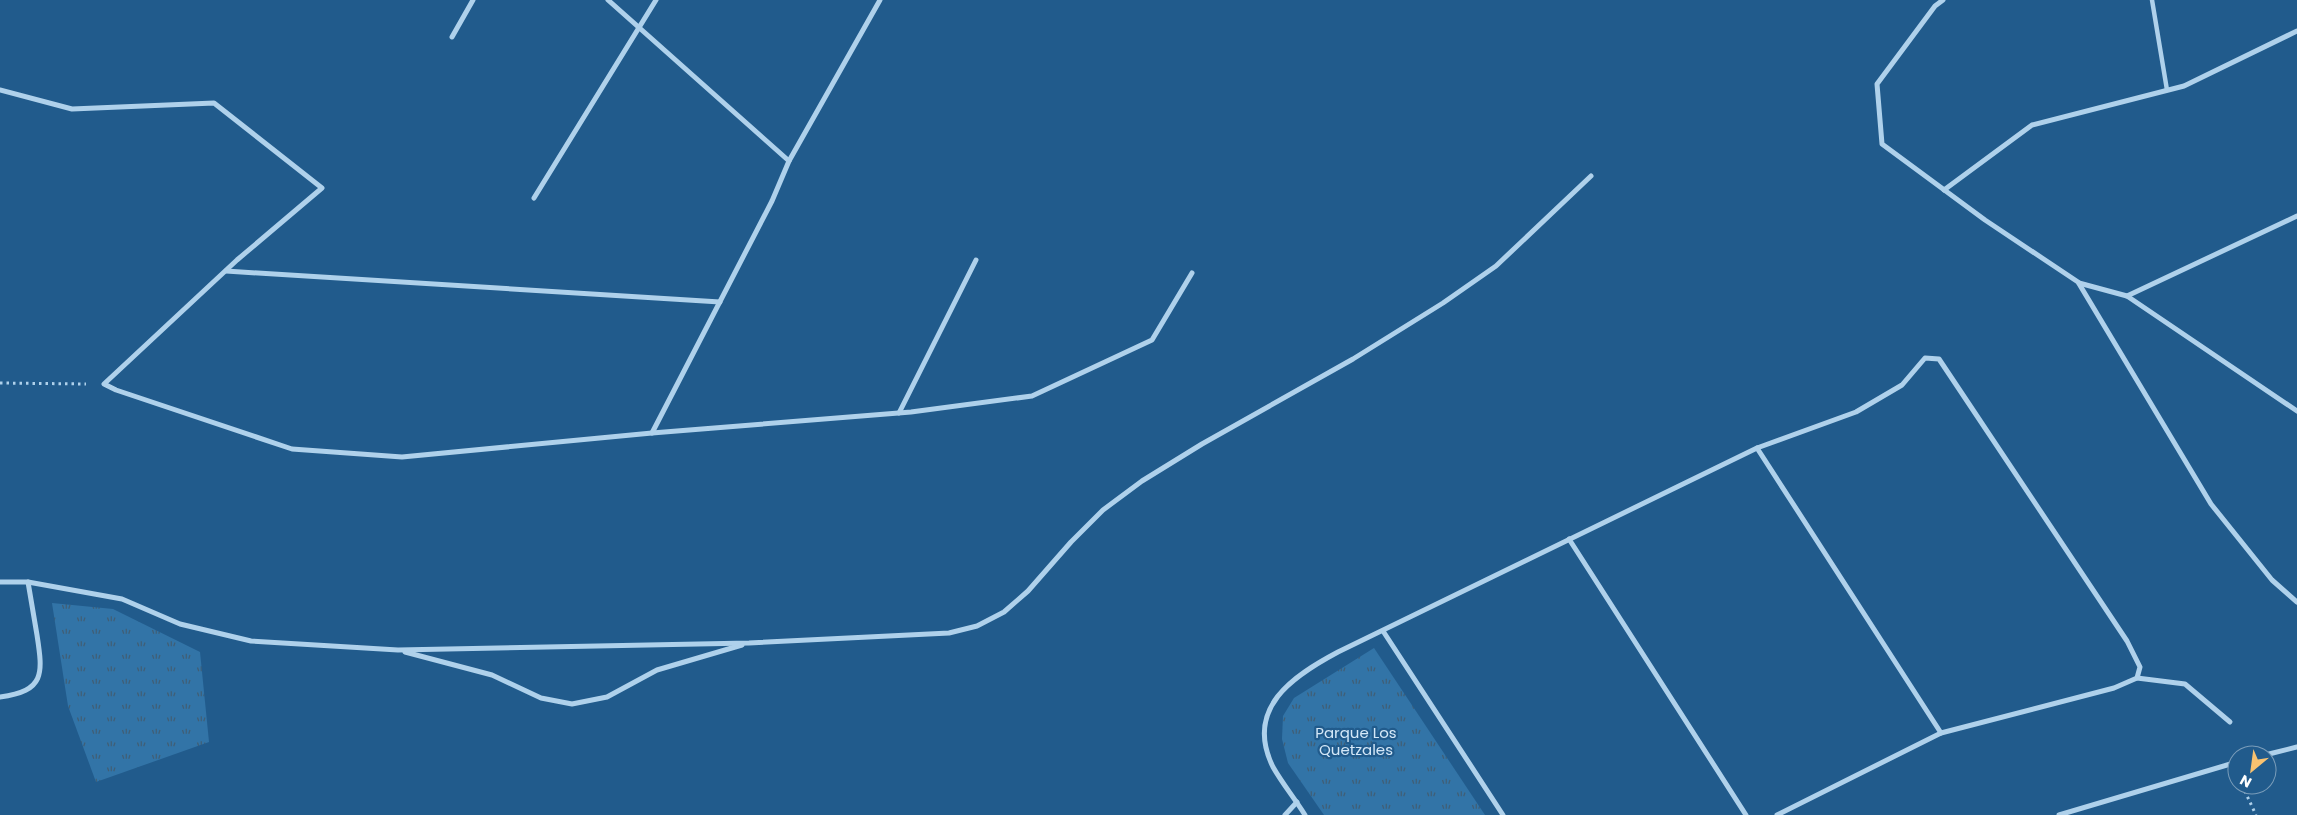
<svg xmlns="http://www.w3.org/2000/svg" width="2297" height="815" font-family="Poppins,sans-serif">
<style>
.park{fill:url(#park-tufts)}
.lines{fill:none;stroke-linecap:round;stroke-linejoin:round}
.path{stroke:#afd1eb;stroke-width:3;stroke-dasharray:2.5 4;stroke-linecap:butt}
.pedestrian{stroke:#afd1eb;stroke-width:4.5}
.minor{stroke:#afd1eb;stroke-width:5}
.labels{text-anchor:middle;stroke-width:4.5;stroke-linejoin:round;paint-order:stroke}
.park-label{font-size:15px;fill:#d4e8f8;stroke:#215b8c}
</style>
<defs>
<pattern id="park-tufts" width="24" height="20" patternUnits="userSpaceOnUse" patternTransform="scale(1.25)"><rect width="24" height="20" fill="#3274a7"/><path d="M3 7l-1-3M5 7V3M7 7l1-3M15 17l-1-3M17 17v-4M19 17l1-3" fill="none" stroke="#405e75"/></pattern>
</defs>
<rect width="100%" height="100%" fill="#215b8c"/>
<!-- park -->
<g class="park">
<polygon points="52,603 113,609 200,652 209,742 96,782 68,706"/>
<polygon points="1374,648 1485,815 1324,815 1288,763 1282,739 1283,716 1294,698"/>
</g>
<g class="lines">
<!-- path -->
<g class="path">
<polyline points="0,383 86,384"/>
<polyline points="2242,785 2256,815"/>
</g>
<!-- pedestrian -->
<polyline class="pedestrian" points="2152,0 2167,90"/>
<!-- minor -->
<g class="minor">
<polyline points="608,0 789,161"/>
<polyline points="1943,0 1935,6 1877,84 1882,144 1985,220 2078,282 2211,504 2272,580 2297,602"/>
<polyline points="452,37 473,0"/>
<polyline points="0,90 72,109 214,103 322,188 237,260 104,384 116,390 292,449 402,457 652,433 911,412 1032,396 1152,340 1192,273"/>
<polyline points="1944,190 2032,125 2184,86 2297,31"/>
<polyline points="534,198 656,0"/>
<polyline points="226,271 720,302"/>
<polyline points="2079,283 2127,296 2297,411"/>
<polyline points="2127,296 2297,216"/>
<polyline points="899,413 976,260"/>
<polyline points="652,433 772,201 789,161 880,0"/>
<polyline points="1757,448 1941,733"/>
<polyline points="1569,539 1746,815"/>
<polyline points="0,582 28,582 122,599 180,624 251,641 398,650 749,643 949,633 977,626 1004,612 1028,591 1071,542 1103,510 1142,481 1202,444 1353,359 1443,303 1496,266 1591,176"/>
<polyline points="1383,631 1503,815"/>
<polyline points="405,652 492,675 541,698 572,704 607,697 657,670 742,645"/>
<polyline points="2137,678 2185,684 2230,722"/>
<path d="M 0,697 C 45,691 43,674 37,635 C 34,618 31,600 28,582"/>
<polyline points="2265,755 2297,747"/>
<polyline points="1285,815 1297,802"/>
<path d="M 1305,815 C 1295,799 1282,783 1273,767 C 1244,708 1293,676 1338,652 L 1757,448 L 1856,412 L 1902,385 L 1925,358 L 1939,359 L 2127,641 L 2140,667 L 2137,678 L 2114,688 L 1941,733 L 1777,815"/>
<polyline points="2059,815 2237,762"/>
</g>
</g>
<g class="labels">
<!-- park labels -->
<g class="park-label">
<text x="1356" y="738">Parque Los<tspan x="1356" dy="17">Quetzales</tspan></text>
</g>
</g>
<!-- north arrow -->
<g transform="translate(2252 770) rotate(209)"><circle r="24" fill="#215b8c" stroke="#7a9dba"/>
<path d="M0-4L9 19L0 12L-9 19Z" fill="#f8c270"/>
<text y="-8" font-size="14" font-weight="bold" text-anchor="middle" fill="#ffffff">N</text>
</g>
</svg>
